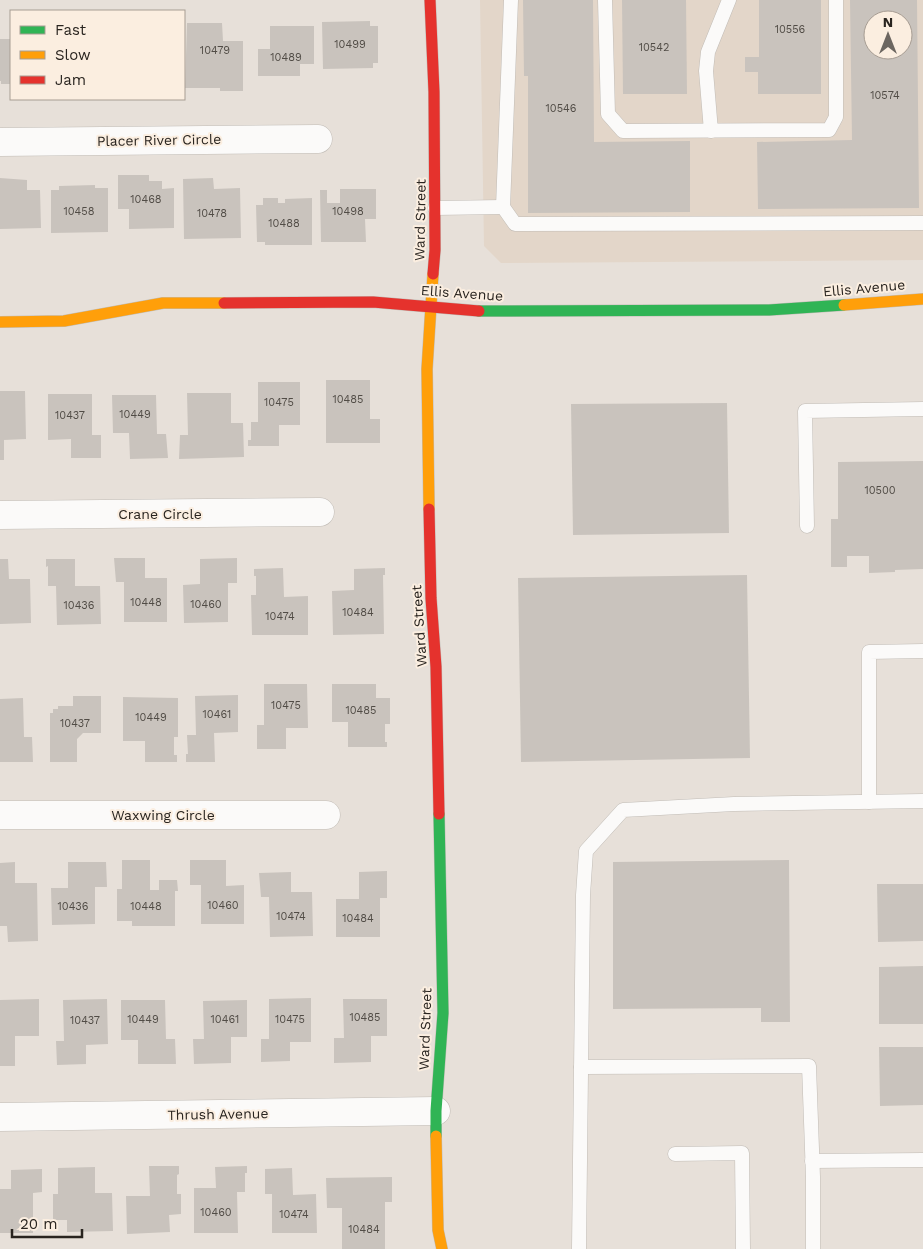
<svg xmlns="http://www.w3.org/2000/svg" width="923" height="1249" font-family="'Work Sans',sans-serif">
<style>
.built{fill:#e3d6c9;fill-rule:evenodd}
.building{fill:#c9c3bd;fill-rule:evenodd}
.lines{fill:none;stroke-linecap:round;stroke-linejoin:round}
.lane-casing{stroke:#c1bcb6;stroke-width:15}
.street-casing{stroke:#c1bcb6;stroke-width:29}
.fast-casing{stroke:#c1bcb6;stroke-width:12}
.slow-casing{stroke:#c1bcb6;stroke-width:12}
.jam-casing{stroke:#c1bcb6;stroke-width:12}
.lane{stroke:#fbfaf9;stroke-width:14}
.street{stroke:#fbfaf9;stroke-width:28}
.fast{stroke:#30b455;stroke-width:11}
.slow{stroke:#ff9f0a;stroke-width:11}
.jam{stroke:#e5322d;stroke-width:11}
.labels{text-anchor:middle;stroke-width:4;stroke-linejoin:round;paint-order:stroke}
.number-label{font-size:11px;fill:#514c46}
.street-label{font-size:14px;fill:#29241f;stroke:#fbeee0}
</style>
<rect width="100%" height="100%" fill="#e7e0d9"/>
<!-- built -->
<path class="built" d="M 480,0 L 923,0 L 923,260 L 501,263 L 484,246 ZM 873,20 L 903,20 L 903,50 L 873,50 Z"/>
<!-- building -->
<g class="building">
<polygon points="523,0 593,0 594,142 690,141 690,212 528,213 528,76 524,76"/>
<polygon points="622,0 686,0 687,94 623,94"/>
<polygon points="759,0 821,0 821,94 758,94 758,72 745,72 745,57 759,57"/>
<path d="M 850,0 L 917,0 L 919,208 L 758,209 L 757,142 L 852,140 ZM 873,20 L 903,20 L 903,50 L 873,50 Z"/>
<polygon points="370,21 370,26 378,26 378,63 373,63 373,68 323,69 322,22"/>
<polygon points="187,23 222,23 223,41 243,41 243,91 220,91 220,88 185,88"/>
<polygon points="270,26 314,26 314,64 300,64 300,76 258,76 258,49 270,49"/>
<polygon points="0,39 11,39 11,84 1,84 1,81 0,81"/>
<polygon points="118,175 149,175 149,181 162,181 162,189 174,188 174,228 129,229 129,209 118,209"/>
<polygon points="0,178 27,180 27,190 40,190 41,228 0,229"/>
<polygon points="213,178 214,189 240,188 241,238 184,239 183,179"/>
<polygon points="95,185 95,188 108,188 108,232 51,233 51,190 59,190 59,186"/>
<polygon points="340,189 376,189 376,219 365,219 366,242 321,242 320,190 327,190 327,203 340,203"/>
<polygon points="263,198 278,198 278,203 285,203 285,199 312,198 312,245 265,245 265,242 257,242 256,205 263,205"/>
<polygon points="326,380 370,380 370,419 380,419 380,443 326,443"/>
<polygon points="258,382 300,382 300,425 279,425 279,446 248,446 248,440 251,440 251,422 258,422"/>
<polygon points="0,391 25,391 26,439 4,440 4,460 0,460"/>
<polygon points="187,393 231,393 231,423 243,423 244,457 179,459 180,435 188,435"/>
<polygon points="48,394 92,394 92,435 101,435 101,458 71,458 71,439 48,440"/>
<polygon points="112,395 156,395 157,434 166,434 168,458 130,459 129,433 113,433"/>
<polygon points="727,403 729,533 573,535 571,404"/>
<polygon points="923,461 923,569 895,570 895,572 869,573 869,556 847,556 847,567 831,567 831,519 838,519 838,462"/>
<polygon points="114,558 145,558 145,578 167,578 167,622 124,622 124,582 116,582"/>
<polygon points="237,558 237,583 228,583 228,622 184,623 183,585 200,584 200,559"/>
<polygon points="0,559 8,559 9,579 30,579 31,623 0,624"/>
<polygon points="46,559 75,559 75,586 100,586 101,624 57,625 56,586 48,586 48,566 46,567"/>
<polygon points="283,568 284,597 308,596 308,635 252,635 251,595 256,595 256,576 254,576 254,569"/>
<polygon points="385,568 385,575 383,575 384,634 333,635 332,591 354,590 354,569"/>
<polygon points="747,575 750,758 521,762 518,578"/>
<polygon points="264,684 307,684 308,728 286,728 286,749 257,749 257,725 264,725"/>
<polygon points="332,684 376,684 376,698 390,698 390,724 385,724 385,742 387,742 387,747 348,747 348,722 332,722"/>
<polygon points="238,695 238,732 214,733 215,762 186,762 186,754 188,754 187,735 196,735 195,696"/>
<polygon points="73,696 101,696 101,733 83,733 77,739 77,762 50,762 50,713 53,713 53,709 58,709 58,706 73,706"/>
<polygon points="123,697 178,698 178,737 174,737 174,755 177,755 177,762 145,762 145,741 123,741"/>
<polygon points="23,698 24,737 32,737 33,762 0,762 0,699"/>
<polygon points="122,860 150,860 150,890 159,890 159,880 177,880 178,891 175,891 175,926 132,926 132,921 117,921 117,889 122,889"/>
<polygon points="190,860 226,860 226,886 244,885 244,924 201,924 201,885 190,885"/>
<polygon points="789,860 790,1022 761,1022 761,1008 613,1009 613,862"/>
<polygon points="15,862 15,883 37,883 38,941 8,942 7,926 0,926 0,863"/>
<polygon points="68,862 106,862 107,887 95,887 95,924 52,925 51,888 68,888"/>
<polygon points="387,871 387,898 380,898 380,937 336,937 336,899 359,899 359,872"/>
<polygon points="291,872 291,892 312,892 313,936 270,937 269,897 261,897 259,873"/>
<polygon points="877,884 923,884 923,941 878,942"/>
<polygon points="923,966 923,1024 879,1024 879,967"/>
<polygon points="311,998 311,1042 290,1042 290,1061 261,1062 261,1039 269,1039 269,999"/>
<polygon points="39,999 39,1036 15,1036 15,1066 0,1066 0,1000"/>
<polygon points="107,999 108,1044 86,1045 86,1064 57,1065 56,1041 64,1041 63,1000"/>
<polygon points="343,999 387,999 387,1036 371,1036 371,1062 334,1063 334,1038 344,1038"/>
<polygon points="121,1000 165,1000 166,1039 175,1039 176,1064 138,1064 138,1040 121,1040"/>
<polygon points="247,1000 247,1037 231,1037 231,1063 194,1064 193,1039 204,1039 203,1001"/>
<polygon points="879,1047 923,1047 923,1105 880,1106"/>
<polygon points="149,1166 179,1166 179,1174 177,1175 177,1194 181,1194 181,1214 169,1215 170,1232 127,1234 126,1196 150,1196"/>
<polygon points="247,1166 247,1173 245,1173 245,1192 237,1192 238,1233 194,1233 194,1188 216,1188 215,1167"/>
<polygon points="95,1167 95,1193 112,1193 113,1231 67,1232 67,1220 53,1220 53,1194 58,1194 58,1168"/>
<polygon points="292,1168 293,1195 316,1194 317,1233 272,1233 272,1194 265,1194 265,1169"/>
<polygon points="42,1169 42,1192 33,1193 33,1233 0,1233 0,1189 11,1189 11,1170"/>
<polygon points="392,1177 392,1202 385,1202 385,1249 342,1249 342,1208 327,1208 326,1178"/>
</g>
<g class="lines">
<defs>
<g id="lane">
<polyline points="511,0 503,207 515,224 923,223"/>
<polyline points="605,0 608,114 623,131 829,130 836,117 836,0"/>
<polyline points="711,131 706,71 708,52 729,0"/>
<polyline points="435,208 503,207"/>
<polyline points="807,526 805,411 923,409"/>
<polyline points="869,802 869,652 923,651"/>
<polyline points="581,1067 809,1066 813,1177 813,1249"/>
<polyline points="675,1154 742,1153 743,1249"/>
<polyline points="812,1161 923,1160"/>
<polyline points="579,1249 583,895 586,851 623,810 734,804 923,801"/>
</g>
<g id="street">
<polyline points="0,142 318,139"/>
<polyline points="0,515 320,512"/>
<polyline points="0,815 326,815"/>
<polyline points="0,1117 436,1111"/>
</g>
<g id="fast">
<polyline points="479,311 769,310 844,305"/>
<polyline points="436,1136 436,1111 443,1013 439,814"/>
</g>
<g id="slow">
<polyline points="844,305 923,299"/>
<polyline points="0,322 64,321 163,303 224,303"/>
<polyline points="429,509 427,369 433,274"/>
<polyline points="436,1136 438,1230 442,1249"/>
</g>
<g id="jam">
<polyline points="430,0 434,92 435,250 433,274"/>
<polyline points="224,303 373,302 479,311"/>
<polyline points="429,509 431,598 436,667 439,814"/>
</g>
</defs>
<!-- lane casing -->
<use href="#lane" class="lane-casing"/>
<!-- street casing -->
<use href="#street" class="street-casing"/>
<!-- fast casing -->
<use href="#fast" class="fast-casing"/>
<!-- slow casing -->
<use href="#slow" class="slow-casing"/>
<!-- jam casing -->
<use href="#jam" class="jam-casing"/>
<!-- lane -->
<use href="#lane" class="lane"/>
<!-- street -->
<use href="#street" class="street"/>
<!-- fast -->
<use href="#fast" class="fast"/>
<!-- slow -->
<use href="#slow" class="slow"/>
<!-- jam -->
<use href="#jam" class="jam"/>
</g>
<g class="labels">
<!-- number labels -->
<g class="number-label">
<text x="790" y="33">10556</text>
<text x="350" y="48">10499</text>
<text x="654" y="51">10542</text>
<text x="215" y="54">10479</text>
<text x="286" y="61">10489</text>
<text x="885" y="99">10574</text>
<text x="561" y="112">10546</text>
<text x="146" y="203">10468</text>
<text x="79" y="215">10458</text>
<text x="348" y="215">10498</text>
<text x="212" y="217">10478</text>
<text x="284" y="227">10488</text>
<text x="348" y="403">10485</text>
<text x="279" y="406">10475</text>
<text x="135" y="418">10449</text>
<text x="70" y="419">10437</text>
<text x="880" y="494">10500</text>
<text x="146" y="606">10448</text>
<text x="206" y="608">10460</text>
<text x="79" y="609">10436</text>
<text x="358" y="616">10484</text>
<text x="280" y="620">10474</text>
<text x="286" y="709">10475</text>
<text x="361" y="714">10485</text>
<text x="217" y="718">10461</text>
<text x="151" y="721">10449</text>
<text x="75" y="727">10437</text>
<text x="223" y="909">10460</text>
<text x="73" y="910">10436</text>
<text x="146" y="910">10448</text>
<text x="291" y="920">10474</text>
<text x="358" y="922">10484</text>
<text x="365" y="1021">10485</text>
<text x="143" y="1023">10449</text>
<text x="225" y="1023">10461</text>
<text x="290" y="1023">10475</text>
<text x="85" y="1024">10437</text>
<text x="216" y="1216">10460</text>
<text x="294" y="1218">10474</text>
<text x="364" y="1233">10484</text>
</g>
<!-- street labels -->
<g class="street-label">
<text transform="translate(159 140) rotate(-1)" y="5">Placer River Circle</text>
<text transform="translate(420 220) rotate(-89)" y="5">Ward Street</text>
<text transform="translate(864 288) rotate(-5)" y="5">Ellis Avenue</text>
<text transform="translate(462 293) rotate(4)" y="5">Ellis Avenue</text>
<text x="160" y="519">Crane Circle</text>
<text transform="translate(419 626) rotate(-94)" y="5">Ward Street</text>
<text x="163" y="820">Waxwing Circle</text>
<text transform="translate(425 1029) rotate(-88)" y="5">Ward Street</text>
<text transform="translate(218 1114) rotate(-1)" y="5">Thrush Avenue</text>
</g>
</g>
<!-- legend -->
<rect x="10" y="10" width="175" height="90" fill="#fbeee0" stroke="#a79d93"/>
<rect x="20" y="26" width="25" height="8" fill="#30b455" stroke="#a79d93"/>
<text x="55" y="35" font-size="15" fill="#29241f">Fast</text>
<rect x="20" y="51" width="25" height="8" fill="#ff9f0a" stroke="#a79d93"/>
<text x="55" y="60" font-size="15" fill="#29241f">Slow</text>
<rect x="20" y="76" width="25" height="8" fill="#e5322d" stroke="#a79d93"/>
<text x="55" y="85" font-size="15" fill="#29241f">Jam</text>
<!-- north arrow -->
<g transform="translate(888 35)"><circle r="24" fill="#fbeee0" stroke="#a79d93"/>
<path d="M0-4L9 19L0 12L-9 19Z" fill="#6c6660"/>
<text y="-8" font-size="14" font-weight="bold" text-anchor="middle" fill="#29241f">N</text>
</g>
<!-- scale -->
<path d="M12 1229v8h70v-8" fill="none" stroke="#29241f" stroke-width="2.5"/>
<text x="20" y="1229" font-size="15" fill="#29241f" stroke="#fbeee0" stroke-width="4" paint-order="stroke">20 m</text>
</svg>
